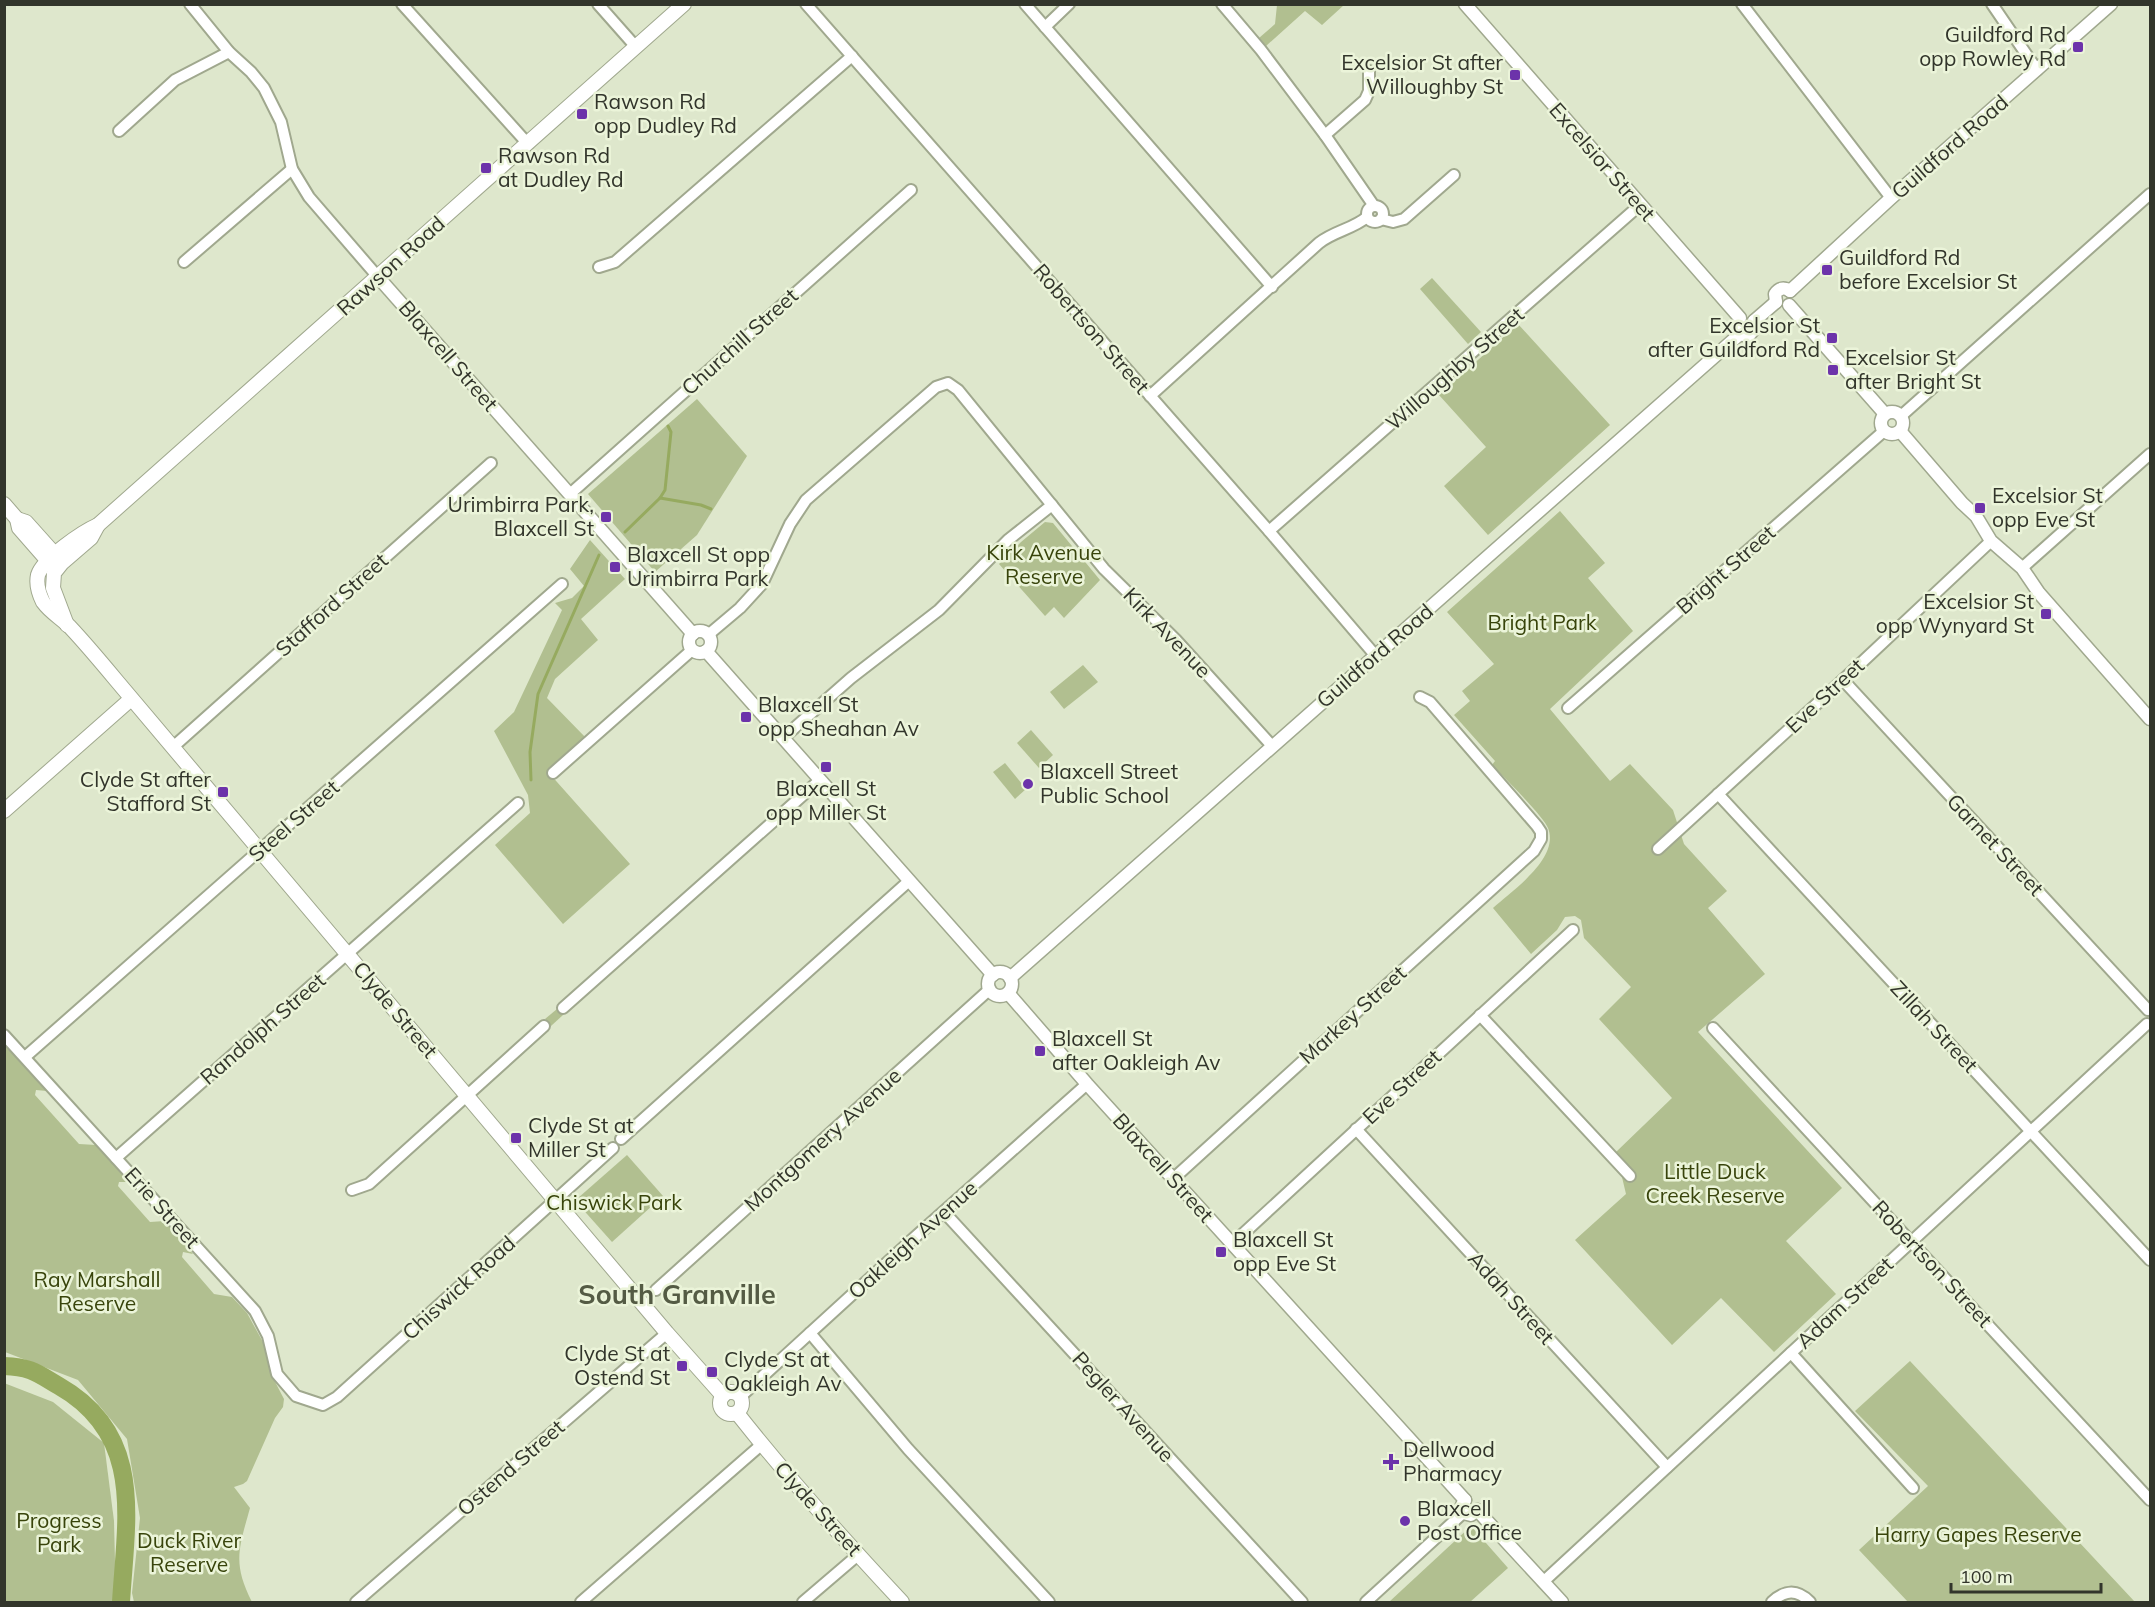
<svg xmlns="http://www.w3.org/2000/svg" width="2155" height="1607" font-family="Mulish,sans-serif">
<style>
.green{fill:#b1bf90}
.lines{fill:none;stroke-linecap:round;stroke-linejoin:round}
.stream{stroke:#96aa5f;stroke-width:3}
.river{stroke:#96aa5f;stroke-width:18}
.minor-casing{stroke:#a0a88e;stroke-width:14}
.tertiary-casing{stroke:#a0a88e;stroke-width:15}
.secondary-casing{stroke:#a0a88e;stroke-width:16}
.minor{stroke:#fff;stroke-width:10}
.tertiary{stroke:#fff;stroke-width:12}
.secondary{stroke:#fff;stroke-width:14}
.poi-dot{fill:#6c33aa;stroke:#ebf4d9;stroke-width:2}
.labels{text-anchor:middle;stroke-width:5;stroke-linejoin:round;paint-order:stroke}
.poi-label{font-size:21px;fill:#32352b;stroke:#ebf4d9;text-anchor:start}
.street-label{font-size:21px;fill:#32352b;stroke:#ebf4d9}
.park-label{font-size:21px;fill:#38440b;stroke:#ebf4d9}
.district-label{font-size:27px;font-weight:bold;fill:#545b44;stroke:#ebf4d9}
</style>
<rect width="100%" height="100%" fill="#dee7cc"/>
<!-- green -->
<g class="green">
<polygon points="1277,5 1277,4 1344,5 1322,25 1305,11 1266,46 1259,38 1275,24"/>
<polygon points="1432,278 1481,332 1468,344 1420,289"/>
<polygon points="1518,324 1610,425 1488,535 1444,486 1486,447 1439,395"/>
<polygon points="697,399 747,456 697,535 655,572 588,494"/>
<path d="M 1560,511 L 1605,563 L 1588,578 L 1633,631 L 1550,709 L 1610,781 L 1630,764 L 1673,810 L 1684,844 L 1727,891 L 1708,908 L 1765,974 L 1698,1032 L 1842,1188 L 1786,1241 L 1836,1294 L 1774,1352 L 1721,1298 L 1672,1345 L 1575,1240 L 1626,1194 L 1616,1152 L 1672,1098 L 1599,1019 L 1631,987 L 1584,938 L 1581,920 L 1575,916 L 1565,917 L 1557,930 L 1531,954 L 1493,908 C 1513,890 1560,858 1548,828 C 1544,817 1503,776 1492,765 L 1495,761 L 1454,715 L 1470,701 L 1462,691 L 1494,664 L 1447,612 Z"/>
<polygon points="1045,522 1053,523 1100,580 1064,618 1054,607 1045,616 999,564 1021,542"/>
<polygon points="590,540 625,579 581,619 598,640 555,679 547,698 586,738 549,773 630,864 563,924 495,845 530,813 528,795 494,731 514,712 562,610 555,603 572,598 584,586 570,569"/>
<polygon points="1083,665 1098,682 1064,709 1050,692"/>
<polygon points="1031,730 1053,755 1039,768 1017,743"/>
<polygon points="1005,763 1026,789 1015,799 993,772"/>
<polygon points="557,1009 563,1015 551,1026 545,1019"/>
<path d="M 4,1043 L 47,1091 L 36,1090 L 35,1095 L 79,1144 L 96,1145 L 130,1182 L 119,1182 L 118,1186 L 150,1222 L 165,1221 L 193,1254 L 183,1252 L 182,1257 L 214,1294 L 232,1297 L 247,1313 L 264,1344 L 271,1374 L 284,1399 L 283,1407 L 275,1418 L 247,1481 L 243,1484 L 234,1487 L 250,1508 C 239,1548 232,1563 252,1602 L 134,1602 L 132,1593 L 140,1518 L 127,1439 L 78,1380 L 5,1352 Z"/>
<polygon points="627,1155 663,1196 612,1242 579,1205 578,1198"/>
<polygon points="1910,1361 2135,1602 1908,1602 1859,1550 1928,1486 1855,1411"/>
<polygon points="4,1383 53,1402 104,1443 114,1521 116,1602 5,1602"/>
<polygon points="1471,1526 1508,1568 1470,1602 1389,1602"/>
</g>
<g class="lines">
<!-- stream -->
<g class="stream">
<polyline points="660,498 701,505 711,509"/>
<polyline points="625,532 660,498 665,490 671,432 668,426"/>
<polyline points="531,780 530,752 538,694 599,555"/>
</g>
<!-- river -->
<path class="river" d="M 4,1366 C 31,1367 37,1373 59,1386 C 145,1435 126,1519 121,1602"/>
<defs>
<g id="minor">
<polyline points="190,4 229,52 251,72 264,88 281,122 292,169 309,197 378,277"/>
<polyline points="402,4 528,144"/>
<polyline points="598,4 636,47"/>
<polyline points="806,4 1269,531 1375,655"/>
<polyline points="1025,4 1272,287"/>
<polyline points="1222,4 1261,50 1325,135 1374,206"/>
<polyline points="1742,4 1891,198"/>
<polyline points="1992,4 2037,70"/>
<polyline points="1045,27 1069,4"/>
<polyline points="119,131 175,80 229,52"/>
<polyline points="1325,135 1365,100 1369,91 1369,71"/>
<circle cx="1375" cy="214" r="8"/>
<polyline points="1381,219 1393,222 1404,219 1454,175"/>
<polyline points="184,262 292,169"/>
<polyline points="599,267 615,262 852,56"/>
<path d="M 1150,396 L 1319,243 C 1334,231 1353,229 1367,217"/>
<polyline points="1901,416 2150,194"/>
<polyline points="570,494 911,190"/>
<polyline points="1269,531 1640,205"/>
<polyline points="2022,568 2150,454"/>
<polyline points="708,635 740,608 762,584 790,524 806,500 936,387 948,383 958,390 1104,569 1176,640 1272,746"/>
<polyline points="1843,680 2148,1010"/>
<polyline points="1568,708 1884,431"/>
<polyline points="783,738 851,678 939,610 1008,540 1052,505"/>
<polyline points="173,747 491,463"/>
<polyline points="553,773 692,650"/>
<polyline points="1718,794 2150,1260"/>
<polyline points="1658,849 1843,680 1991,541"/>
<polyline points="563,1008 820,780"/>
<polyline points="1480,1015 1630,1176"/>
<polyline points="1713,1028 2150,1500"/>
<polyline points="4,1035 255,1311 268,1336 277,1374 296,1396 323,1405 337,1397 613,1148"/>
<polyline points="25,1057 562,584"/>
<polyline points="1356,1129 1667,1467"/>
<polyline points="621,1139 909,881"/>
<polyline points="116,1158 518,803"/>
<polyline points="1173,1179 1534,851 1541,839 1541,832 1537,826 1430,702 1420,697"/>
<polyline points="352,1190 369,1184 544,1026"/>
<polyline points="944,1212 1302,1602"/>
<polyline points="1232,1244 1573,930"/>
<polyline points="656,1290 990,989"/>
<polyline points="810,1333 908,1449 1049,1602"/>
<polyline points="1791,1353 1913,1488"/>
<polyline points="740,1397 914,1238 1087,1084"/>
<polyline points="1543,1582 2147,1024"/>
<polyline points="356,1602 667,1333"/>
<polyline points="581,1602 761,1445"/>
<polyline points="803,1602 858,1555"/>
<polyline points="1366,1602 1463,1513"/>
<path d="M 1772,1602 C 1785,1590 1797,1589 1810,1602"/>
</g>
<g id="tertiary">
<polyline points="1465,4 1740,318"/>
<polyline points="378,277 693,634"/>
<polyline points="1790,291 1891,198 2111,4"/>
<path d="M 1776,302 L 1775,294 C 1779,288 1784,287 1790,291"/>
<polyline points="1789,305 1885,414"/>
<polyline points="1754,321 1776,302"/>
<polyline points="1737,329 1743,335 1749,335 1755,328 1754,321"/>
<circle cx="1892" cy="423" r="11"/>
<polyline points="1900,431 1962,503 1976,516 1991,541 2022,568 2039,593 2150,719"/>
<circle cx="700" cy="642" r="11"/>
<polyline points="706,651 993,975"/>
<circle cx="1000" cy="984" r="12"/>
<polyline points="1010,978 1740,334"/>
<polyline points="1008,993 1087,1084 1465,1500"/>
<polyline points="1465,1500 1462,1505 1463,1513 1471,1515 1477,1510"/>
<polyline points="1477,1510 1562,1602"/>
</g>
<g id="secondary">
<path d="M 684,4 L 98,525 C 82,532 43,559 38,575 C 36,584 39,594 43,602 C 51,613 61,618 70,627 C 86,644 101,662 116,680 L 667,1333 L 723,1396"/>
<polyline points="4,504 17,519 19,528 54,568"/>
<polyline points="17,519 26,522 60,560"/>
<polyline points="67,625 53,588 54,573 62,563 91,538 98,525"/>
<polyline points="4,811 131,699"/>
<circle cx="731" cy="1403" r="11"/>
<path d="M 737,1413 C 789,1479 845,1541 902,1602"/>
</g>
</defs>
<!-- minor casing -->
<use href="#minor" class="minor-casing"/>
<!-- tertiary casing -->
<use href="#tertiary" class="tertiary-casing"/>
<!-- secondary casing -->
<use href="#secondary" class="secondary-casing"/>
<!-- minor -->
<use href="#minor" class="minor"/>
<!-- tertiary -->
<use href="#tertiary" class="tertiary"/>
<!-- secondary -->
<use href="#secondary" class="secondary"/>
</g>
<!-- markers -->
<g class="poi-dot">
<rect x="2072" y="41" width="12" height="12" rx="3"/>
<rect x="1509" y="69" width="12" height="12" rx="3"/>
<rect x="576" y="108" width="12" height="12" rx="3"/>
<rect x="480" y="162" width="12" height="12" rx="3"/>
<rect x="1821" y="264" width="12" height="12" rx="3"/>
<rect x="1826" y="332" width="12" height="12" rx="3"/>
<rect x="1827" y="364" width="12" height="12" rx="3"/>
<rect x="1974" y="502" width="12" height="12" rx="3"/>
<rect x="600" y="511" width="12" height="12" rx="3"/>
<rect x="609" y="561" width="12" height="12" rx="3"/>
<rect x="2040" y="608" width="12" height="12" rx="3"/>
<rect x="740" y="711" width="12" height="12" rx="3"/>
<rect x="820" y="761" width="12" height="12" rx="3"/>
<circle cx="1028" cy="784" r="6"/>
<rect x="217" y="786" width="12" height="12" rx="3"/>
<rect x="1034" y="1045" width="12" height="12" rx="3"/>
<rect x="510" y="1132" width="12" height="12" rx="3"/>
<rect x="1215" y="1246" width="12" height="12" rx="3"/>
<rect x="676" y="1360" width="12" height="12" rx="3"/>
<rect x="706" y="1366" width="12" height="12" rx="3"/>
<path d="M1388 1453h6v6h6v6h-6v6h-6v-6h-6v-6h6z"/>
<circle cx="1405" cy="1521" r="6"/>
</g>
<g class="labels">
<!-- poi labels -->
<g class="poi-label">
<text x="2066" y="42" text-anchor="end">Guildford Rd<tspan x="2066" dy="24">opp Rowley Rd</tspan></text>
<text x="1503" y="70" text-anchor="end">Excelsior St after<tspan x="1503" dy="24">Willoughby St</tspan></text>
<text x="594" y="109">Rawson Rd<tspan x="594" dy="24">opp Dudley Rd</tspan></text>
<text x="498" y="163">Rawson Rd<tspan x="498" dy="24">at Dudley Rd</tspan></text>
<text x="1839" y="265">Guildford Rd<tspan x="1839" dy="24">before Excelsior St</tspan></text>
<text x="1820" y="333" text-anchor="end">Excelsior St<tspan x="1820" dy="24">after Guildford Rd</tspan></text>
<text x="1845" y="365">Excelsior St<tspan x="1845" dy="24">after Bright St</tspan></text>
<text x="1992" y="503">Excelsior St<tspan x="1992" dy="24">opp Eve St</tspan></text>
<text x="594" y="512" text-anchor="end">Urimbirra Park,<tspan x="594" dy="24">Blaxcell St</tspan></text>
<text x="627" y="562">Blaxcell St opp<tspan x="627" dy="24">Urimbirra Park</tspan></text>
<text x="2034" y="609" text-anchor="end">Excelsior St<tspan x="2034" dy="24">opp Wynyard St</tspan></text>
<text x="758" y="712">Blaxcell St<tspan x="758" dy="24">opp Sheahan Av</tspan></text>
<text x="1040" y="779">Blaxcell Street<tspan x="1040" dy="24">Public School</tspan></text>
<text x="211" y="787" text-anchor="end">Clyde St after<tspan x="211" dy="24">Stafford St</tspan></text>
<text x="826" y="796" text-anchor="middle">Blaxcell St<tspan x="826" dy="24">opp Miller St</tspan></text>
<text x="1052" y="1046">Blaxcell St<tspan x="1052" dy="24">after Oakleigh Av</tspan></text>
<text x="528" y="1133">Clyde St at<tspan x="528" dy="24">Miller St</tspan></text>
<text x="1233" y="1247">Blaxcell St<tspan x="1233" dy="24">opp Eve St</tspan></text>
<text x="670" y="1361" text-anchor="end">Clyde St at<tspan x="670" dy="24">Ostend St</tspan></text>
<text x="724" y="1367">Clyde St at<tspan x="724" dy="24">Oakleigh Av</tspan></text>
<text x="1403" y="1457">Dellwood<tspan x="1403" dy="24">Pharmacy</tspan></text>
<text x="1417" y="1516">Blaxcell<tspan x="1417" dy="24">Post Office</tspan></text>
</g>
<!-- street labels -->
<g class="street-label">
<text transform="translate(1950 147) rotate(-41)" y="7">Guildford Road</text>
<text transform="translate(1602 162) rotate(49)" y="7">Excelsior Street</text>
<text transform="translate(391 266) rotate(-42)" y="7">Rawson Road</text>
<text transform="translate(1091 329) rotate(49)" y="7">Robertson Street</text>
<text transform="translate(740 342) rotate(-42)" y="7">Churchill Street</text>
<text transform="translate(448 356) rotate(49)" y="7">Blaxcell Street</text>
<text transform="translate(1455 369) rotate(-41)" y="7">Willoughby Street</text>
<text transform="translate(1726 570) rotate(-41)" y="7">Bright Street</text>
<text transform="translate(332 605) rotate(-42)" y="7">Stafford Street</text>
<text transform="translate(1167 633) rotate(46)" y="7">Kirk Avenue</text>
<text transform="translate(1375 656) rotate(-41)" y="7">Guildford Road</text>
<text transform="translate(1825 696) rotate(-43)" y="7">Eve Street</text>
<text transform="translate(294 821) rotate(-41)" y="7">Steel Street</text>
<text transform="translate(1995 845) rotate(47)" y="7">Garnet Street</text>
<text transform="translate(395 1010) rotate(50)" y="7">Clyde Street</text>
<text transform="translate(1353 1015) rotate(-42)" y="7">Markey Street</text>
<text transform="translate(1934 1027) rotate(47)" y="7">Zillah Street</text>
<text transform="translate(263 1029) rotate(-41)" y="7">Randolph Street</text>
<text transform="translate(1402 1087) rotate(-43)" y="7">Eve Street</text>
<text transform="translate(823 1140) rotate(-42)" y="7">Montgomery Avenue</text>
<text transform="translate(1163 1168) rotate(48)" y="7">Blaxcell Street</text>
<text transform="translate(162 1208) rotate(48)" y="7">Erie Street</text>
<text transform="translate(913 1240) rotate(-42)" y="7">Oakleigh Avenue</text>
<text transform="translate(1932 1264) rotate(47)" y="7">Robertson Street</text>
<text transform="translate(459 1288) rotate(-42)" y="7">Chiswick Road</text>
<text transform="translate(1511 1298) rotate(48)" y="7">Adah Street</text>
<text transform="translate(1845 1303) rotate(-43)" y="7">Adam Street</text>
<text transform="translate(1123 1407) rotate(48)" y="7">Pegler Avenue</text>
<text transform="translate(511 1468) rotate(-41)" y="7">Ostend Street</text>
<text transform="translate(818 1509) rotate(48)" y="7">Clyde Street</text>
</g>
<!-- park labels -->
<g class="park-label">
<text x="1044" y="560">Kirk Avenue<tspan x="1044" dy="24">Reserve</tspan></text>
<text x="1542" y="630">Bright Park</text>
<text x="1715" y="1179">Little Duck<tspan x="1715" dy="24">Creek Reserve</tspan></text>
<text x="614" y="1210">Chiswick Park</text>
<text x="97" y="1287">Ray Marshall<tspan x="97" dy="24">Reserve</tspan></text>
<text x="59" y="1528">Progress<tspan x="59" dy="24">Park</tspan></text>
<text x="1978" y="1542">Harry Gapes Reserve</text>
<text x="189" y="1548">Duck River<tspan x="189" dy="24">Reserve</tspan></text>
</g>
<!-- district labels -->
<g class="district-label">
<text x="677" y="1304">South Granville</text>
</g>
</g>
<!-- border -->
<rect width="2155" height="1607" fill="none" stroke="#32352b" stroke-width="12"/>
<!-- scale -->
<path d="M1951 1583v9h150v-9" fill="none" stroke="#32352b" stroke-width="3"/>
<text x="1960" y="1583" font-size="18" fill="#32352b" stroke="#ebf4d9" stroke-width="4.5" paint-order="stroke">100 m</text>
</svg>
